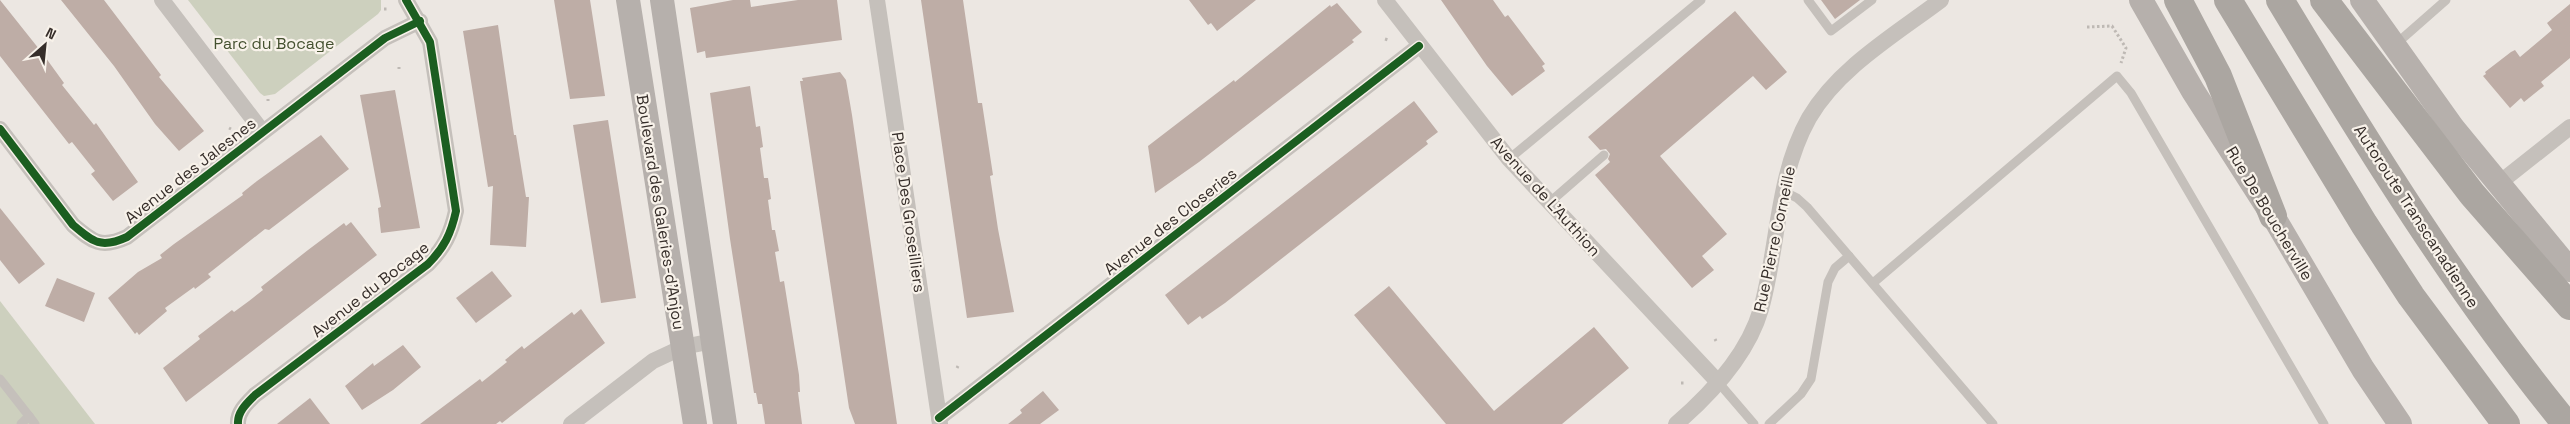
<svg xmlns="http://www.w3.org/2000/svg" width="2570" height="424" font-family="'Space Grotesk',sans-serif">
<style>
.green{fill:#cdd0be}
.building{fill:#beada6}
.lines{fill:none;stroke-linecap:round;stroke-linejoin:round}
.path{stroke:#beb9b4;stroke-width:3;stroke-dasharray:2.5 2.5;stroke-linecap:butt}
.lane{stroke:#c5c0bb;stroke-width:9}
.street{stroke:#c5c0bb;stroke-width:16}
.secondary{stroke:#b6b0ac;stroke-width:24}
.highway{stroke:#aba6a1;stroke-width:28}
.cycleway-casing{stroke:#f8f2ea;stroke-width:11}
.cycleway{stroke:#1b5e20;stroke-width:8}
.labels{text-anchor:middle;stroke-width:4.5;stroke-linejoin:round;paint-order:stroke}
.park-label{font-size:16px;fill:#455130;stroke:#f8f2ea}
.street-label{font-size:16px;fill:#362e2a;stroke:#f8f2ea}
</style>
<rect width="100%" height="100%" fill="#ece7e2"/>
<!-- green -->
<g class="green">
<polygon points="188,0 381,0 381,10 378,14 275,94 264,96 260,93"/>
<polygon points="0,301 95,424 0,424"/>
</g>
<!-- building -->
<g class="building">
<polygon points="0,0 43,54 64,83 62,85 94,125 96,123 138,182 113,201 91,174 95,171 72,142 69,144 0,56"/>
<polygon points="61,0 104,0 161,75 159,77 170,90 204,131 179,151 155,124 114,66"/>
<polygon points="554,0 590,0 605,96 570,99"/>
<polygon points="733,0 750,0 751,7 798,0 837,0 842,40 706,58 705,51 697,53 690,8"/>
<polygon points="921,0 963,0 978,103 982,103 993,175 990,176 998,229 1014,312 967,318"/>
<polygon points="1189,0 1256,0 1217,31 1211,23 1208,25"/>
<polygon points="1441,0 1493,0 1505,17 1508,15 1545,64 1542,66 1545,71 1512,96 1487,66"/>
<polygon points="1821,0 1860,0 1835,19"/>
<polygon points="1337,3 1362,32 1352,40 1354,42 1199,162 1155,193 1148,146 1234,80 1235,82 1330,5 1331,7"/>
<polygon points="2570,4 2570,58 2541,82 2544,86 2524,102 2521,98 2510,108 2483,76 2486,74 2485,72 2511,52 2515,50 2520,57 2552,30 2547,23"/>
<polygon points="1735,11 1787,72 1766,90 1753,76 1660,156 1727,234 1702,256 1714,270 1692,288 1595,175 1610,162 1608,159 1610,154 1606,149 1600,150 1588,137"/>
<polygon points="498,25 514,135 516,135 526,197 529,197 526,247 490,245 493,186 488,187 463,31"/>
<polygon points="840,72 846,80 852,115 897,424 855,424 849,408 800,81 803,81 802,78"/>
<polygon points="750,86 756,127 760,126 763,147 760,148 764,178 768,178 771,199 768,200 772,230 775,230 779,251 775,252 780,282 784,281 799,375 800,392 798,392 802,424 765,424 762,404 758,404 756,393 754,393 730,239 710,93"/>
<polygon points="395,90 420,228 381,233 378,208 381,207 360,95"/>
<polygon points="1414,101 1438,132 1426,141 1428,144 1225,303 1202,319 1200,316 1188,325 1165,295"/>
<polygon points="608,120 636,298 601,303 573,125"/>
<polygon points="321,135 349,169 269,230 265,229 208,274 211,277 195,289 194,287 165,308 167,311 139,335 137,332 135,334 108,298 138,272 162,258 160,255 174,244 243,195 242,193 257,181"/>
<polygon points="0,208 45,264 19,284 0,260"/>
<polygon points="351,222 377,255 186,402 163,368 200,339 198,336 232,310 234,312 249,301 263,290 261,287 308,250 344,223 346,226"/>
<polygon points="492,271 512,296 476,323 456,298"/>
<polygon points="57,278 95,293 84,322 45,306"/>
<polygon points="1389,286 1494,411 1594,327 1629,368 1562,424 1446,424 1354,315"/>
<polygon points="581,309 605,343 502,423 500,421 496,424 420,424 480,379 482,382 507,362 505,360 522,346 524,349 572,312 574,315"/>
<polygon points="403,345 421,367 393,390 362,410 345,386 373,363 374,366"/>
<polygon points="1043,391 1059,410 1040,424 1008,424 1022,413 1020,410"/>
<polygon points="310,398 330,424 277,424"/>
</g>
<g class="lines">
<!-- path -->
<g class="path">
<polyline points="384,9 387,9"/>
<polyline points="2087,27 2112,26 2126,48 2121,63"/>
<polyline points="1385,39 1388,40"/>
<polyline points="399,69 399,67"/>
<polyline points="268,99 268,101"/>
<polyline points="229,128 231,129"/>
<polyline points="1715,339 1716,341"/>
<polyline points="957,368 958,366"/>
<polyline points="1681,383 1684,383"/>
</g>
<!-- lane -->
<g class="lane">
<polyline points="1808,0 1831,31 1872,0"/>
<polyline points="2396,44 2446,0"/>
<polyline points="1509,159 1701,0"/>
<polyline points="1783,191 1797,198 1807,207 1993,424"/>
<polyline points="1550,202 1604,155"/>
<polyline points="1873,283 2117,76 2131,93 2324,424"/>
<polyline points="0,379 29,416 21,424"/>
<polyline points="1718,382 1754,424"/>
<polyline points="29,416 35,424"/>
<polyline points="1769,424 1801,394 1811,379 1828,282 1835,268 1849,256"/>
</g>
<!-- street -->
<g class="street">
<polyline points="162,0 262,131"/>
<polyline points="877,0 940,424"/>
<polyline points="1385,0 1509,159 1718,382"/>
<path d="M 0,129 L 73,225 C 93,242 101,249 127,237 L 385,38 L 420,21"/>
<polyline points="2498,184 2570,127"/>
<polyline points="939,418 1419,46"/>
<path d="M 238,424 C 237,412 247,403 255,395 L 428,264 C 444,248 451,234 456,211 L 430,42 L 406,0"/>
<polyline points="571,424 653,361 683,347 713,341"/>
<path d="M 1676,424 C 1711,394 1748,354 1761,309 C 1779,245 1776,177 1809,118 C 1838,68 1896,34 1941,0"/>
</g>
<!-- secondary -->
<g class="secondary">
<polyline points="628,0 695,424"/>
<polyline points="662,0 725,424"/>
<polyline points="2141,0 2193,91 2273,216 2363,369 2400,424"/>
<polyline points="2362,0 2453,128 2570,270"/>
</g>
<!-- highway -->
<g class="highway">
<polyline points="2178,0 2218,76 2273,216"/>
<polyline points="2228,0 2364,224 2411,296 2506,424"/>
<path d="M 2280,0 C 2368,146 2458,292 2566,424"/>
<polyline points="2324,0 2472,194 2570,306"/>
</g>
<defs>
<g id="cycleway">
<path d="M 0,129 L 73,225 C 93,242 101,249 127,237 L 385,38 L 420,21"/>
<polyline points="939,418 1419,46"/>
<path d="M 238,424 C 237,412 247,403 255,395 L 428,264 C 444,248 451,234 456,211 L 430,42 L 406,0"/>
</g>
</defs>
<!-- cycleway casing -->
<use href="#cycleway" class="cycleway-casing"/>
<!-- cycleway -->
<use href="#cycleway" class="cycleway"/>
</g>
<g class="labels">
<!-- park labels -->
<g class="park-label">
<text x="274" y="49">Parc du Bocage</text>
</g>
<!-- street labels -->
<g class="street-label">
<text transform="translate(190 170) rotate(-38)" y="6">Avenue des Jalesnes</text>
<text transform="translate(1546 196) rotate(48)" y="6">Avenue de L'Authion</text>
<text transform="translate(661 212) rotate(81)" y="6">Boulevard des Galeries-d'Anjou</text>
<text transform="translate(909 212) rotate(82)" y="6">Place Des Groseilliers</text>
<text transform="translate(2270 213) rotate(59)" y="6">Rue De Boucherville</text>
<text transform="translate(2417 216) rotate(57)" y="6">Autoroute Transcanadienne</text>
<text transform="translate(1170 221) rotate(-38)" y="6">Avenue des Closeries</text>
<text transform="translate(1774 239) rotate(-78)" y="6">Rue Pierre Corneille</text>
<text transform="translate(370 289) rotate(-38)" y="6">Avenue du Bocage</text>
</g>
</g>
<!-- north arrow -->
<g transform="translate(45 45) rotate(27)" stroke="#f8f2ea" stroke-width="4" paint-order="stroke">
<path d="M0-4L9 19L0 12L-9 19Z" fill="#362e2a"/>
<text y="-8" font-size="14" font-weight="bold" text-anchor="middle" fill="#362e2a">N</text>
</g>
</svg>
